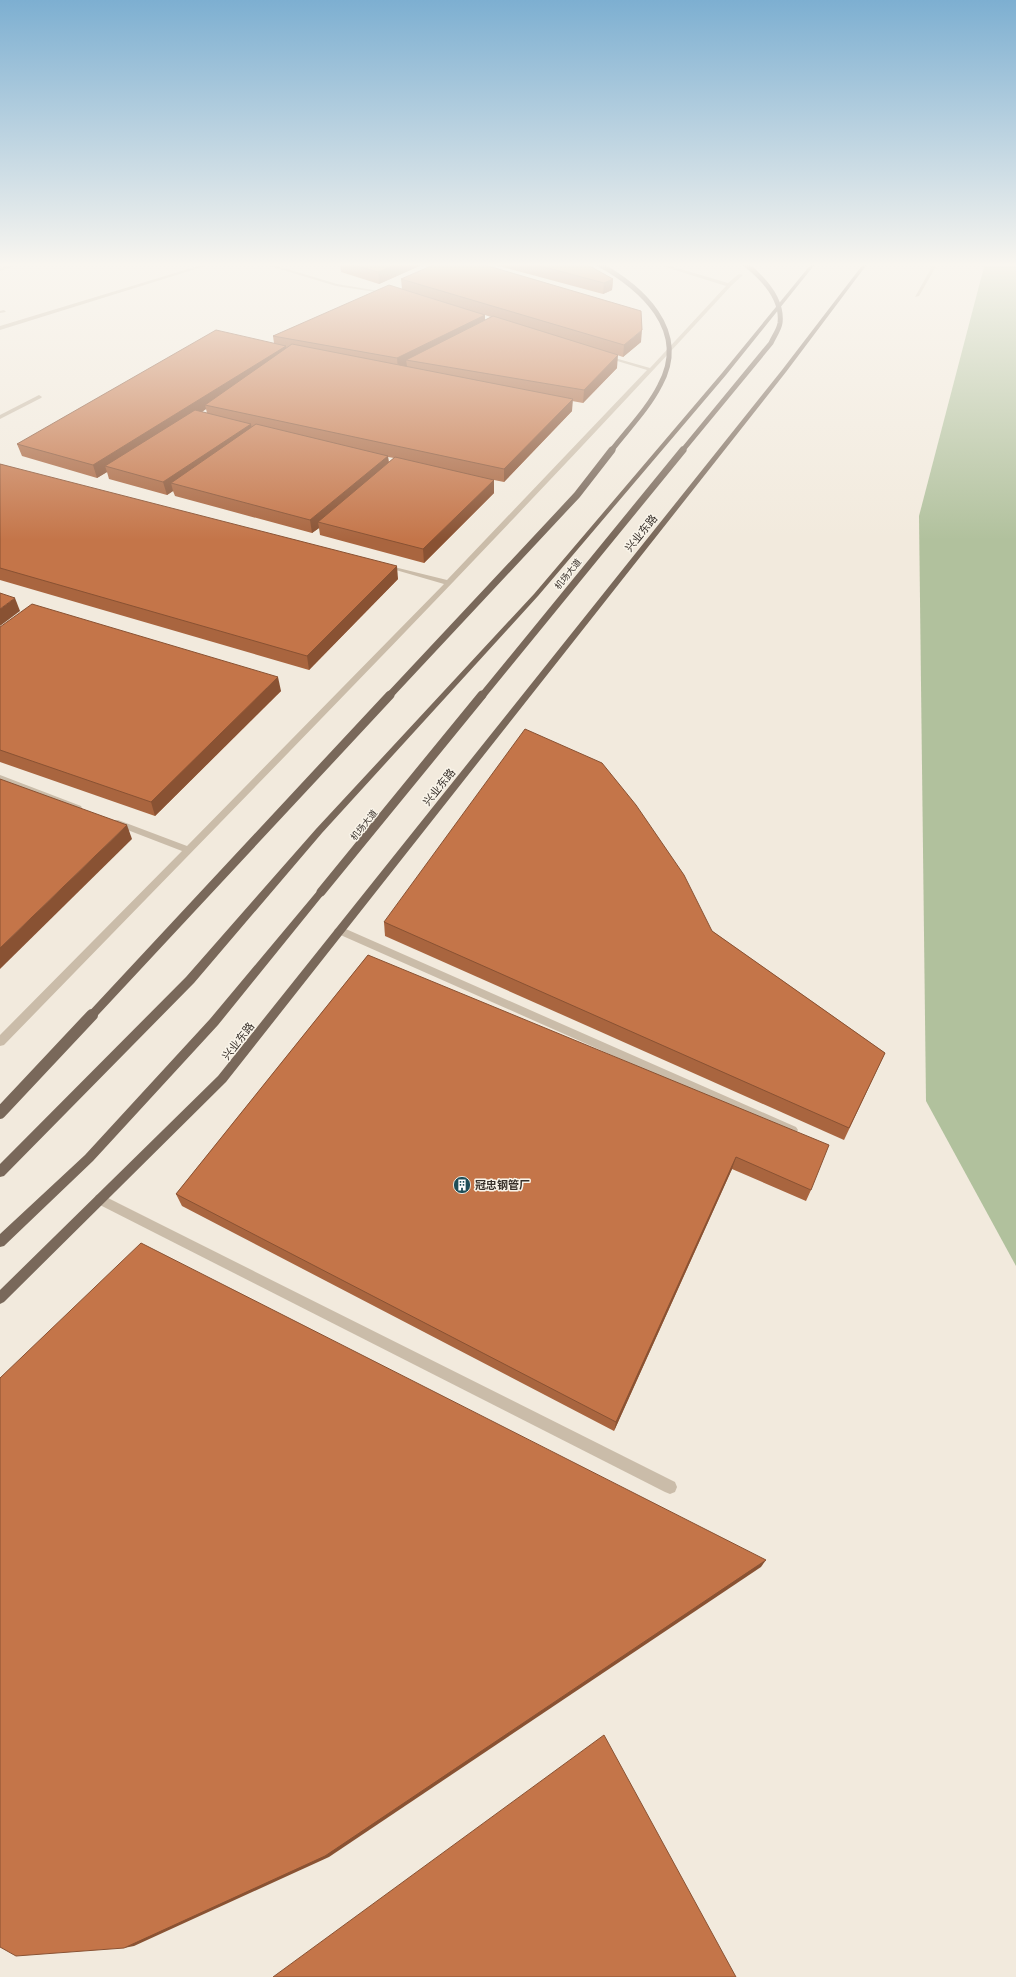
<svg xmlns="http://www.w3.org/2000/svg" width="1016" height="1977" font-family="'Open Sans','Noto Sans SC',sans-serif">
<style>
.green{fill:#b1c19d}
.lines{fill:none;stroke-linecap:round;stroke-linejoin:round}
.minor{fill:#cabca9;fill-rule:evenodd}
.major{fill:#79685a;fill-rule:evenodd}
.major-bridge-far3{stroke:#79685a;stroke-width:5}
.major-bridge-far2{stroke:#79685a;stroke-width:7}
.major-bridge-far1{stroke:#79685a;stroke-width:9}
.major-bridge{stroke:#79685a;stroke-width:12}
.wall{fill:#a9653f;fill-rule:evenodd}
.shaded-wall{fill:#895233}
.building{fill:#c47549;stroke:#895233}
.labels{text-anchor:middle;stroke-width:3;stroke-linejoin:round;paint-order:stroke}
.far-street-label{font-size:9px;fill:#372f29;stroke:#f9f4e9}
.street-label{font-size:11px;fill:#372f29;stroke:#f9f4e9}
.poi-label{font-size:11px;font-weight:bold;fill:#372f29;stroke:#f9f4e9;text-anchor:start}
</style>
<rect width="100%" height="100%" fill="#f2eadd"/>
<!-- green -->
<polygon class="green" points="985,263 1016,263 1016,1266 926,1101 919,516"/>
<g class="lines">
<!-- minor -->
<g class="minor">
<polygon points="17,263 24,263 0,271 0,268"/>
<polygon points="208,263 215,263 0,330 0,326"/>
<polygon points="260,263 267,263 337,284 391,293 389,294 336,286"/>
<path d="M 653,263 L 660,263 L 728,283 L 739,274 L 743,275 L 731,286 C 495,543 248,794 4,1045 L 0,1046 L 0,1035 L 182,851 L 112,824 L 111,822 L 112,820 L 118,820 L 187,846 L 444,584 L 382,566 L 382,564 L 447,580 L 647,370 L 604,357 L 604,355 L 650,368 L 726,286 Z"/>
<polygon points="934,263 938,263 919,296 915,297"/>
<polygon points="4,310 6,312 0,313 0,311"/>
<polygon points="39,395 42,397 41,398 0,419 0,415"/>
<polygon points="0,775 81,806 82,808 81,810 75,810 0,781"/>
<polygon points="339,926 796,1127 798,1130 796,1133 792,1135 788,1133 336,933 334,930"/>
<polygon points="100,1194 675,1482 677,1487 675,1492 670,1494 665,1492 96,1203 94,1199 96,1195"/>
</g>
<!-- major -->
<g class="major">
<polygon points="812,263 816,263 726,375 538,596 322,833 194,983 4,1176 0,1177 0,1164 186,977 316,829 534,594 722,373"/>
<polygon points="864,263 868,263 786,372 226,1082 4,1302 0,1304 0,1290 218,1076 782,370"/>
<polygon points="321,889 324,890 326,892 324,894 218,1025 93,1161 4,1246 0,1247 0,1234 85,1155 210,1019 318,890"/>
</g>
<!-- major-bridge-far3 -->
<g class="major-bridge-far3">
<path d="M 597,263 C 641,287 690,330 660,385 C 648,409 627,430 611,451"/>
<path d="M 682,451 L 771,343 C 774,336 779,330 780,323 C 783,298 762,277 744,263"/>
</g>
<!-- major-bridge-far2 -->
<g class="major-bridge-far2">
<polyline points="389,696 577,495 612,450"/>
<polyline points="482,696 683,450"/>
</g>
<!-- major-bridge-far1 -->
<g class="major-bridge-far1">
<polyline points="321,892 482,695"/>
<polyline points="91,1016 390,695"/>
</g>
<!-- major-bridge -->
<polyline class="major-bridge" points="0,1113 92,1015"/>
</g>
<!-- wall -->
<g class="wall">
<polygon points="340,263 426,263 379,284 341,272"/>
<polygon points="488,263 584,263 613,279 612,290 603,294"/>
<path d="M 401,279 L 641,342 L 623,357 L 611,353 L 617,368 L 583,403 L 572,401 L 572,411 L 504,482 L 494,480 L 494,493 L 424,563 L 320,535 L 319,528 L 312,533 L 175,496 L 173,491 L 167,495 L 109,479 L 107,472 L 97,478 L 22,456 L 17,444 L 274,343 L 273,336 L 402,289 ZM 485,315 L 491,317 L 485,320 ZM 206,409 L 207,413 L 202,412 ZM 388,457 L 394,458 L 389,462 Z"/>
<polygon points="0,464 398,579 309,670 0,580"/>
<polygon points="0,627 281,691 155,816 0,762"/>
<polygon points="384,922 712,931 885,1053 844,1140 385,936"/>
<polygon points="368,955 811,1190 806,1201 732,1169 614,1431 182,1206 176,1194"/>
</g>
<!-- shaded-wall -->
<g class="shaded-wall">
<polygon points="400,263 426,263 379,284 378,272"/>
<polygon points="613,279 612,290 603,294 604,283"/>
<polygon points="485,315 485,326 406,360 407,366 398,370 397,358"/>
<polygon points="642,330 641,342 623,357 624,345"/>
<polygon points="286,346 288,358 205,405 206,409 112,468 105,466 107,472 97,478 93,465"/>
<polygon points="618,355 617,368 583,403 584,390"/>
<polygon points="573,399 572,411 504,482 504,469"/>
<polygon points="251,424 253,436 171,483 173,491 167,495 163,482"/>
<polygon points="388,456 389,469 318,522 319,528 312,533 310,520"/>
<polygon points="494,480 494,493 424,563 423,549"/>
<polygon points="397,566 398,579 309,670 307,656"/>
<polygon points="15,598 20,611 0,626 0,609"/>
<polygon points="278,677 281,691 155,816 151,802"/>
<polygon points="127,825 132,839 0,969 0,948"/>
<polygon points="736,1157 732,1169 614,1431 616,1422"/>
<polygon points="766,1560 761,1567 329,1857 134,1946 124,1948"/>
</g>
<!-- building -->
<g class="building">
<polygon points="346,263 400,263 378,272"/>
<polygon points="438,263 478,263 641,311 642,330 624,345 401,279"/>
<polygon points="529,263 584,263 613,279 604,283"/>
<polygon points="389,285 485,315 397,358 273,336"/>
<polygon points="493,316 618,355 584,390 406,360"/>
<polygon points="216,330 286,346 93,465 17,444"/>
<polygon points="292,344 573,399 504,469 205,405"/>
<polygon points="195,410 251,424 163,482 105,466"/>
<polygon points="256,424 388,456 310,520 171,483"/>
<polygon points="395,457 494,480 423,549 318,522"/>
<polygon points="0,464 397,566 307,656 0,568"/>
<polygon points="0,593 15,598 0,609"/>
<polygon points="32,604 278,677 151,802 0,750 0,627"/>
<polygon points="525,729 602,763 636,805 684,875 712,931 885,1053 849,1128 384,922"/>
<polygon points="0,779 127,825 0,948"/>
<polygon points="368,955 829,1145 811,1190 736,1157 616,1422 176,1194"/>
<polygon points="141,1243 766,1560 325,1856 124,1948 16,1956 0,1947 0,1378"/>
<polygon points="604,1735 736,1977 273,1977"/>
</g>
<!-- sky -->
<linearGradient id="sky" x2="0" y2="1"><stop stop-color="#7dafd1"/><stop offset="0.49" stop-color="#f9f6f0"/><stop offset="1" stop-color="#f9f6f0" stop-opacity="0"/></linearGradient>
<rect width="1016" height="540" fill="url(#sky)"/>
<!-- icons -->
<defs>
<symbol id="building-disc" viewBox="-11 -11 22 22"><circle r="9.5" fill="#1f4e58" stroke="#f9f4e9"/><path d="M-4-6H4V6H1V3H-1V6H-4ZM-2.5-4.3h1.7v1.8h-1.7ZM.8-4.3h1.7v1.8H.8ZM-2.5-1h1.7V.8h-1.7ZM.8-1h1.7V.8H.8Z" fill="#fff"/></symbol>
</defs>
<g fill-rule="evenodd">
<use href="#building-disc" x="452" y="1175" width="20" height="20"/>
</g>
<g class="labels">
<!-- far-street labels -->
<g class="far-street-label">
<text transform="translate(568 574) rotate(-51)" y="3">机场大道</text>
<text transform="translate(364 825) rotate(-51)" y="3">机场大道</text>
</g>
<!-- street labels -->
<g class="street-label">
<text transform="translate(641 533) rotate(-51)" y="4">兴业东路</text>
<text transform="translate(439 787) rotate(-51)" y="4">兴业东路</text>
<text transform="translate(238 1041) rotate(-52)" y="4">兴业东路</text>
</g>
<!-- poi labels -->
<g class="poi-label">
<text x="475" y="1189">冠忠钢管厂</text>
</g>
</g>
</svg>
